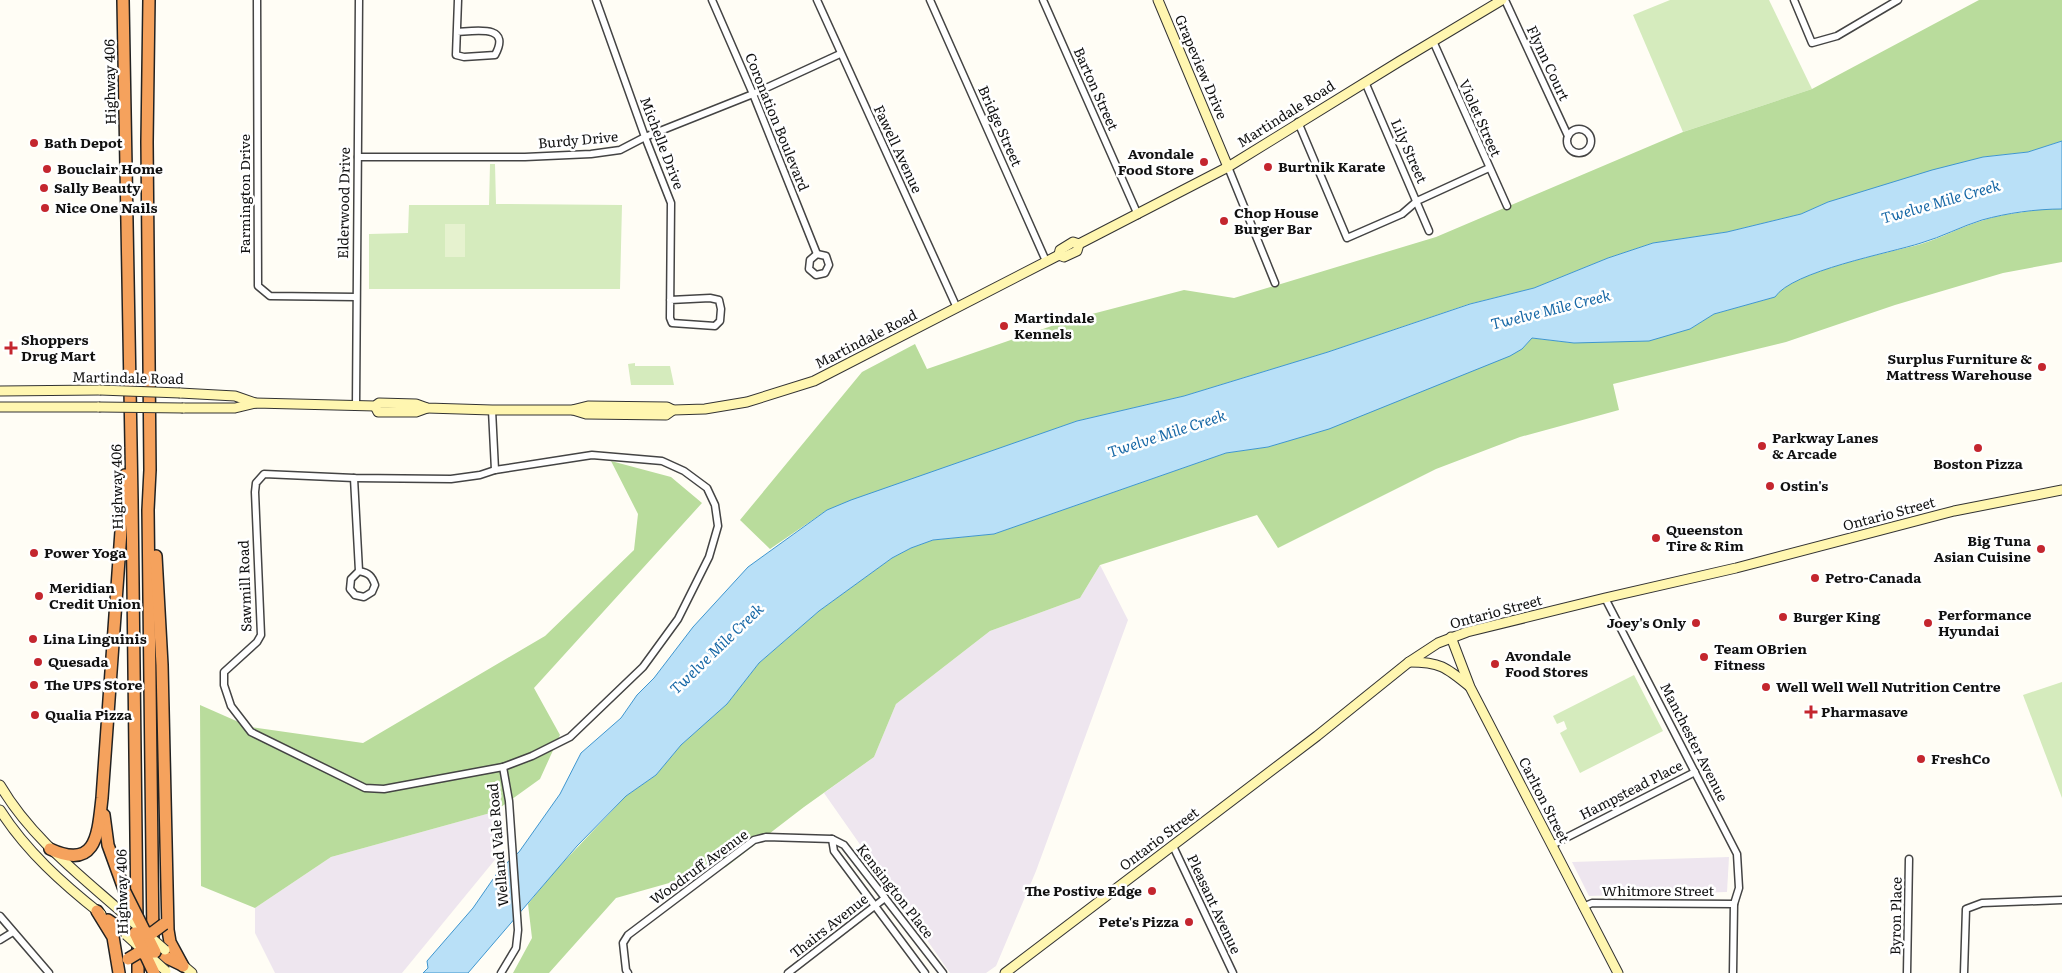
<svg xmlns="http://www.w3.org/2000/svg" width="2062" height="973" font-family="Literata,serif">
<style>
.industrial{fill:#eee6ef}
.green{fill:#d5ebbd}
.forest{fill:#b9dc9c}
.pitch{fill:#e6f2cf}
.water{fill:#b9e0f7;stroke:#3f96cf}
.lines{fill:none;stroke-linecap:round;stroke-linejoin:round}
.street-casing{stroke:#444;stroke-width:9}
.secondary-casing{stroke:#333;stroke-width:11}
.highway-casing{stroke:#222;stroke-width:14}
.street{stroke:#fff;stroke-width:6}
.secondary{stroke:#fff6b0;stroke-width:9}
.highway{stroke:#f5a25d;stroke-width:11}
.secondary-bridge-casing{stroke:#333;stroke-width:11;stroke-linecap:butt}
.highway-bridge-casing{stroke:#222;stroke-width:14;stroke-linecap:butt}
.secondary-bridge{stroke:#fff6b0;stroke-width:9}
.highway-bridge{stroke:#f5a25d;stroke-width:11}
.poi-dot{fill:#c4262e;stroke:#fff;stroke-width:2}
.labels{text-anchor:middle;stroke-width:5;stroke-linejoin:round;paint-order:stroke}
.street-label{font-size:14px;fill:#111;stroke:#fff}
.poi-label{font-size:14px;font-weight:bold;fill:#111;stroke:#fff;text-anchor:start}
.water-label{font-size:15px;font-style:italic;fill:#1768a6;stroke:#fff}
</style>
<rect width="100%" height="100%" fill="#fffdf5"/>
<!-- industrial -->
<g class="industrial">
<polygon points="1100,565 1128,620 1036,871 996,966 986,973 950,973 824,793 874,757 896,704 990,631 1080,598"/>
<polygon points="494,812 498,856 402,973 275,973 255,933 255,908 331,857"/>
<polygon points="1729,857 1727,892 1589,896 1572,862"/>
</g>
<!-- green -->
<g class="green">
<polygon points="1670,0 1769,0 1812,89 1683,132 1633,15"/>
<polygon points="490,164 495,164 496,204 622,205 620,289 369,289 369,234 408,233 409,205 489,205"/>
<polygon points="635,363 635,366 670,366 674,385 631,385 628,364"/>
<polygon points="1634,675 1663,731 1580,773 1560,733 1567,729 1564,721 1557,724 1553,716"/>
<polygon points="2062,682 2062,798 2023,695"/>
</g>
<!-- forest -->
<g class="forest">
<polygon points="1979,0 2062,0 2062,141 2028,152 1983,157 1828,202 1801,214 1727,232 1653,243 1608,258 1534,288 1469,304 1328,352 1184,396 1077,421 827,510 770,549 740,520 862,372 915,344 927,369 1069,320 1184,290 1234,298 1436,237 1683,132 1812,89"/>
<path d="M 2042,209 L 2062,209 L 2062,262 L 2003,273 L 1895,305 L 1786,342 L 1613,384 L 1619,410 L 1520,437 L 1436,469 L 1278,548 L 1257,515 L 1100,565 L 1080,598 L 990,631 L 896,704 L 874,757 L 804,807 L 726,867 L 616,898 L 549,973 L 513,973 L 532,938 L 528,904 L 555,871 L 626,796 L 656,775 L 681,745 L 727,704 L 759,663 L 819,611 L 892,558 L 911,548 L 933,540 L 994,534 L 1226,453 L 1268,447 L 1522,349 L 1532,338 L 1574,343 L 1690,329 L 1714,314 L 1775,297 C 1792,271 1889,253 1921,244 C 1941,238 1961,227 1981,221 C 2000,214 2022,213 2042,209 Z"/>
<polygon points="611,461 671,477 702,503 534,688 560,735 540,779 494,812 331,857 255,908 201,886 200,705 250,727 363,743 545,636 634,550 638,514"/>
</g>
<!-- pitch -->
<rect class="pitch" x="445" y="224" width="20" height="33"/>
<!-- water -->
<path class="water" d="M 2062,141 L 2062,209 C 2036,209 2007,213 1982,220 C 1962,226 1942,237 1921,243 C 1890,253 1792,271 1775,297 L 1714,314 L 1690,329 L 1649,341 L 1574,343 L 1532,338 L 1522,349 L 1510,356 L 1329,429 L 1268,447 L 1226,453 L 994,534 L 933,540 L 911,548 L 892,558 L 819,611 L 759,663 L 727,704 L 681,745 L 656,775 L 626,796 L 577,846 L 468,973 L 423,973 L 428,968 L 427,961 L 473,908 L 500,869 L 519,852 L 560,794 L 581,753 L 621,718 L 637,695 L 654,678 L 693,627 L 748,567 L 827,510 L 851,500 L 1077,421 L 1184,396 L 1328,352 L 1470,304 L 1534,288 L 1608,258 L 1653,243 L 1727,232 L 1801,214 L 1828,202 L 1932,170 L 1983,157 L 2028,152 Z"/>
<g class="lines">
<defs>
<g id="street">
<polyline points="257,0 258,286 270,296 356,297"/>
<polyline points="596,0 645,137 671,203 670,318 672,323 715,326 720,321 721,309 719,300 710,298 670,300"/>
<polyline points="712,0 753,94 817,254"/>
<polyline points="817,0 957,308"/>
<polyline points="930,0 1046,261"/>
<polyline points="1043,0 1138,215"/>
<polyline points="1505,0 1568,136"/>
<polyline points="1794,0 1812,43 1837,36 1898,0"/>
<path d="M 457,32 C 475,31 512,24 495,55 L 464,57 L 456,55 L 458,0"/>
<polyline points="1433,41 1507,206"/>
<polyline points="1365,82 1429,231"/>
<polyline points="1298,122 1347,238 1402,214 1417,201 1489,168"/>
<circle cx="1579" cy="141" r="12"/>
<polyline points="358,157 525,157 591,154 620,150 645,137 753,94 840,54"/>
<polyline points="1228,167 1275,283"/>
<polygon points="817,254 826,256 829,265 825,273 816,275 809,269 810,260"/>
<polyline points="356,406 359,0"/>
<polyline points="492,410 495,470"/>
<polygon points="592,455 662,461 684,471 707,488 715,505 718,526 709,557 678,619 643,667 570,737 532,756 503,767 384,789 365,788 251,732 231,706 224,685 224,672 257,642 261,635 255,492 256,483 264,474 354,478 451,479 480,475 495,470"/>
<path d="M 354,478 L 359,571 L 351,579 L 350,589 L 355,595 L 364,597 L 372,592 L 375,585 C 372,576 369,573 359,571"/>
<polyline points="1605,598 1737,854 1739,888 1734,904 1733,973"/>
<polyline points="832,839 834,851 925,973"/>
<polyline points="1552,845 1695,772"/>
<polyline points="1173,846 1233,973"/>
<polyline points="1583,907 1592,903 1734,904"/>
<polyline points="0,916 49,973"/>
<polyline points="0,940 13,932"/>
<polyline points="501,973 516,948 518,930 509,801 503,767"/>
<polyline points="628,973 626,970 623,943 628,935 754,840 766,837 832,839 844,845 943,973"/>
<polyline points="788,973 885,898"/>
<polyline points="1907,973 1909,859"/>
<polyline points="1964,973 1966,909 1982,903 2062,900"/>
</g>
<g id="secondary">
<polyline points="1158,0 1228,167"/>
<polyline points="1059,255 1060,250 1073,242 1079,244 1228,167 1400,61 1502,0"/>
<polyline points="0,391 100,390"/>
<polyline points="180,393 235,396 255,403"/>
<polyline points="375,406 378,412 416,412 427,408"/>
<polyline points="0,407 99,407"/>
<polyline points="183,408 235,408 255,403 375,406 379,403 416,404 427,408 492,410 572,410 588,406 667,407 673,410 705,409 747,402 814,381 1059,255 1064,257 1077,251 1079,244"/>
<polyline points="573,410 586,414 666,415 673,410"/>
<polyline points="1451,637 1470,687 1618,973"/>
<path d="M 1409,662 C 1440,662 1446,667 1469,686"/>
<path d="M 0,785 C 31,838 80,875 125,915"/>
<path d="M 0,810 C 26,851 63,884 101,914"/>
<polyline points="179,962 192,973"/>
<polyline points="1005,973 1317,736 1409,662 1438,643 1467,632 1605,598 1736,568 1954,511 2062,490"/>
</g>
<g id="highway">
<polyline points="123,0 132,500 137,919"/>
<polyline points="149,0 147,142 150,470 148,510 153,941"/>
<polyline points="156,556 162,665 168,930 170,942 183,966"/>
<polyline points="104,815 108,845 125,892"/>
<path d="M 50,849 C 97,871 98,833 102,798 L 125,475"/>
<polyline points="97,911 113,937 119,973"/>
<polyline points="108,920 121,929 135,933"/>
<polyline points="138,945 138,973"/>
<polyline points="155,952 182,965"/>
</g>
</defs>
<!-- street casing -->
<use href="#street" class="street-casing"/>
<!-- secondary casing -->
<use href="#secondary" class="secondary-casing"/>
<!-- highway casing -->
<use href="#highway" class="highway-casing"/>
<!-- street -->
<use href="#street" class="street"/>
<!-- secondary -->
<use href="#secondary" class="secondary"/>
<!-- highway -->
<use href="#highway" class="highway"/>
<defs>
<g id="secondary-bridge">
<polyline points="100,390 180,393"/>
<polyline points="99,407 183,408"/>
<polyline points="125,915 165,950"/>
<polyline points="126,935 166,971"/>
</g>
<g id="highway-bridge">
<polyline points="125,892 155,952 138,953 128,959"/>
<polyline points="154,973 135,933 152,933 164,924"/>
</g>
</defs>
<!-- secondary-bridge casing -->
<use href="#secondary-bridge" class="secondary-bridge-casing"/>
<!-- highway-bridge casing -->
<use href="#highway-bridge" class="highway-bridge-casing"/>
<!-- secondary-bridge -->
<use href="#secondary-bridge" class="secondary-bridge"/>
<!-- highway-bridge -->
<use href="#highway-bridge" class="highway-bridge"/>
</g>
<!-- markers -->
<g class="poi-dot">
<circle cx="34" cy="143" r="5"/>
<circle cx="1204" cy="162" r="5"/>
<circle cx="1268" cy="167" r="5"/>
<circle cx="47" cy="169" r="5"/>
<circle cx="44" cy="188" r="5"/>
<circle cx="45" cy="208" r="5"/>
<circle cx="1224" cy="221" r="5"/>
<circle cx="1004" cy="326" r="5"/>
<path d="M8.5 340.5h5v5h5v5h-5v5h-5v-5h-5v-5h5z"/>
<circle cx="2042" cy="367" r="5"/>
<circle cx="1762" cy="446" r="5"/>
<circle cx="1978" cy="448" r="5"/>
<circle cx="1770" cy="486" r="5"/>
<circle cx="1656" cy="538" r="5"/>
<circle cx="2041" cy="549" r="5"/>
<circle cx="34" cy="553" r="5"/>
<circle cx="1815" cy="578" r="5"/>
<circle cx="39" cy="596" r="5"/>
<circle cx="1783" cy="617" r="5"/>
<circle cx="1696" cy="623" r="5"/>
<circle cx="1928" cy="623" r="5"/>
<circle cx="33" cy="639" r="5"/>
<circle cx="1704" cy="657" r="5"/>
<circle cx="38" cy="662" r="5"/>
<circle cx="1495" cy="664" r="5"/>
<circle cx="34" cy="685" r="5"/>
<circle cx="1766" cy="687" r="5"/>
<path d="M1808.5 704.5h5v5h5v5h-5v5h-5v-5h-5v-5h5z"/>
<circle cx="35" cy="715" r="5"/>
<circle cx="1921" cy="759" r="5"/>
<circle cx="1152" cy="891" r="5"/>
<circle cx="1189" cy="922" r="5"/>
</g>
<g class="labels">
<!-- street labels -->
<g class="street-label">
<text transform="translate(1548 63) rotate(65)" y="5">Flynn Court</text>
<text transform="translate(1201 67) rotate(67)" y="5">Grapeview Drive</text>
<text transform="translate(110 82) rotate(-91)" y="5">Highway 406</text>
<text transform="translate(1096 89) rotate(66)" y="5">Barton Street</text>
<text transform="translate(1286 114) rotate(-32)" y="5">Martindale Road</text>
<text transform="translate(1480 118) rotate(66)" y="5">Violet Street</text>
<text transform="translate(777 122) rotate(68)" y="5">Coronation Boulevard</text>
<text transform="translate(1000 126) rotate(66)" y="5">Bridge Street</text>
<text transform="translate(578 140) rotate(-5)" y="5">Burdy Drive</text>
<text transform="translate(662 143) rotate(69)" y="5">Michelle Drive</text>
<text transform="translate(898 149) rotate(65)" y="5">Fawell Avenue</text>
<text transform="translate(1409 151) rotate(66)" y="5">Lily Street</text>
<text transform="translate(245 194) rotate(-90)" y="5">Farmington Drive</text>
<text transform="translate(344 203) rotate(-89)" y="5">Elderwood Drive</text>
<text transform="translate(866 339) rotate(-27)" y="5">Martindale Road</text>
<text transform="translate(128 378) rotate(1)" y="5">Martindale Road</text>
<text transform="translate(117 487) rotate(-91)" y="5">Highway 406</text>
<text transform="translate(1889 514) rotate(-15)" y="5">Ontario Street</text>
<text transform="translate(245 586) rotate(-92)" y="5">Sawmill Road</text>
<text transform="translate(1496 612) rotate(-15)" y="5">Ontario Street</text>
<text transform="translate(1694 742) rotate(63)" y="5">Manchester Avenue</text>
<text transform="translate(1631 790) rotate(-27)" y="5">Hampstead Place</text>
<text transform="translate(1544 800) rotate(63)" y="5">Carlton Street</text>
<text transform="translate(1159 839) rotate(-37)" y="5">Ontario Street</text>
<text transform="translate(498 845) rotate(-95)" y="5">Welland Vale Road</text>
<text transform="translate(699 867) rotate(-36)" y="5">Woodruff Avenue</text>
<text transform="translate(895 891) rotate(52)" y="5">Kensington Place</text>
<text x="1658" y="896">Whitmore Street</text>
<text transform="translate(122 892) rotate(-91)" y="5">Highway 406</text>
<text transform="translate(1214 904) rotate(65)" y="5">Pleasant Avenue</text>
<text transform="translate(1896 916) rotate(-89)" y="5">Byron Place</text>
<text transform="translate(829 926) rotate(-38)" y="5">Thairs Avenue</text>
</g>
<!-- poi labels -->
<g class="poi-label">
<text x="44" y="148">Bath Depot</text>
<text x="1194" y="159" text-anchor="end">Avondale<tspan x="1194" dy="16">Food Store</tspan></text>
<text x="1278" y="172">Burtnik Karate</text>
<text x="57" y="174">Bouclair Home</text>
<text x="54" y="193">Sally Beauty</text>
<text x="55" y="213">Nice One Nails</text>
<text x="1234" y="218">Chop House<tspan x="1234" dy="16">Burger Bar</tspan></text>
<text x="1014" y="323">Martindale<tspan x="1014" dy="16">Kennels</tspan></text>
<text x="21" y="345">Shoppers<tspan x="21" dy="16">Drug Mart</tspan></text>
<text x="2032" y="364" text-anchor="end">Surplus Furniture &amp;<tspan x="2032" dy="16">Mattress Warehouse</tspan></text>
<text x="1772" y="443">Parkway Lanes<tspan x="1772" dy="16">&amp; Arcade</tspan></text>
<text x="1978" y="469" text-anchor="middle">Boston Pizza</text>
<text x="1780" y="491">Ostin's</text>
<text x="1666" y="535">Queenston<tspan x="1666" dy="16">Tire &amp; Rim</tspan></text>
<text x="2031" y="546" text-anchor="end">Big Tuna<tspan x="2031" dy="16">Asian Cuisine</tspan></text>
<text x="44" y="558">Power Yoga</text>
<text x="1825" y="583">Petro-Canada</text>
<text x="49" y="593">Meridian<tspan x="49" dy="16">Credit Union</tspan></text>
<text x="1938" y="620">Performance<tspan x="1938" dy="16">Hyundai</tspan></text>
<text x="1793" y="622">Burger King</text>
<text x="1686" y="628" text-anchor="end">Joey's Only</text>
<text x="43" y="644">Lina Linguinis</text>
<text x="1714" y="654">Team OBrien<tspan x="1714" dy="16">Fitness</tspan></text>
<text x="1505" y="661">Avondale<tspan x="1505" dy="16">Food Stores</tspan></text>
<text x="48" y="667">Quesada</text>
<text x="44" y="690">The UPS Store</text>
<text x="1776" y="692">Well Well Well Nutrition Centre</text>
<text x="1821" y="717">Pharmasave</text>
<text x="45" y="720">Qualia Pizza</text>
<text x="1931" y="764">FreshCo</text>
<text x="1142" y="896" text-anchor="end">The Postive Edge</text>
<text x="1179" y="927" text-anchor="end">Pete's Pizza</text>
</g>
<!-- water labels -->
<g class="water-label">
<text transform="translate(1941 202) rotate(-16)" y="5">Twelve Mile Creek</text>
<text transform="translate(1551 310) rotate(-14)" y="5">Twelve Mile Creek</text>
<text transform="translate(1167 434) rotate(-18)" y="5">Twelve Mile Creek</text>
<text transform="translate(717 649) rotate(-44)" y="5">Twelve Mile Creek</text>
</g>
</g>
</svg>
